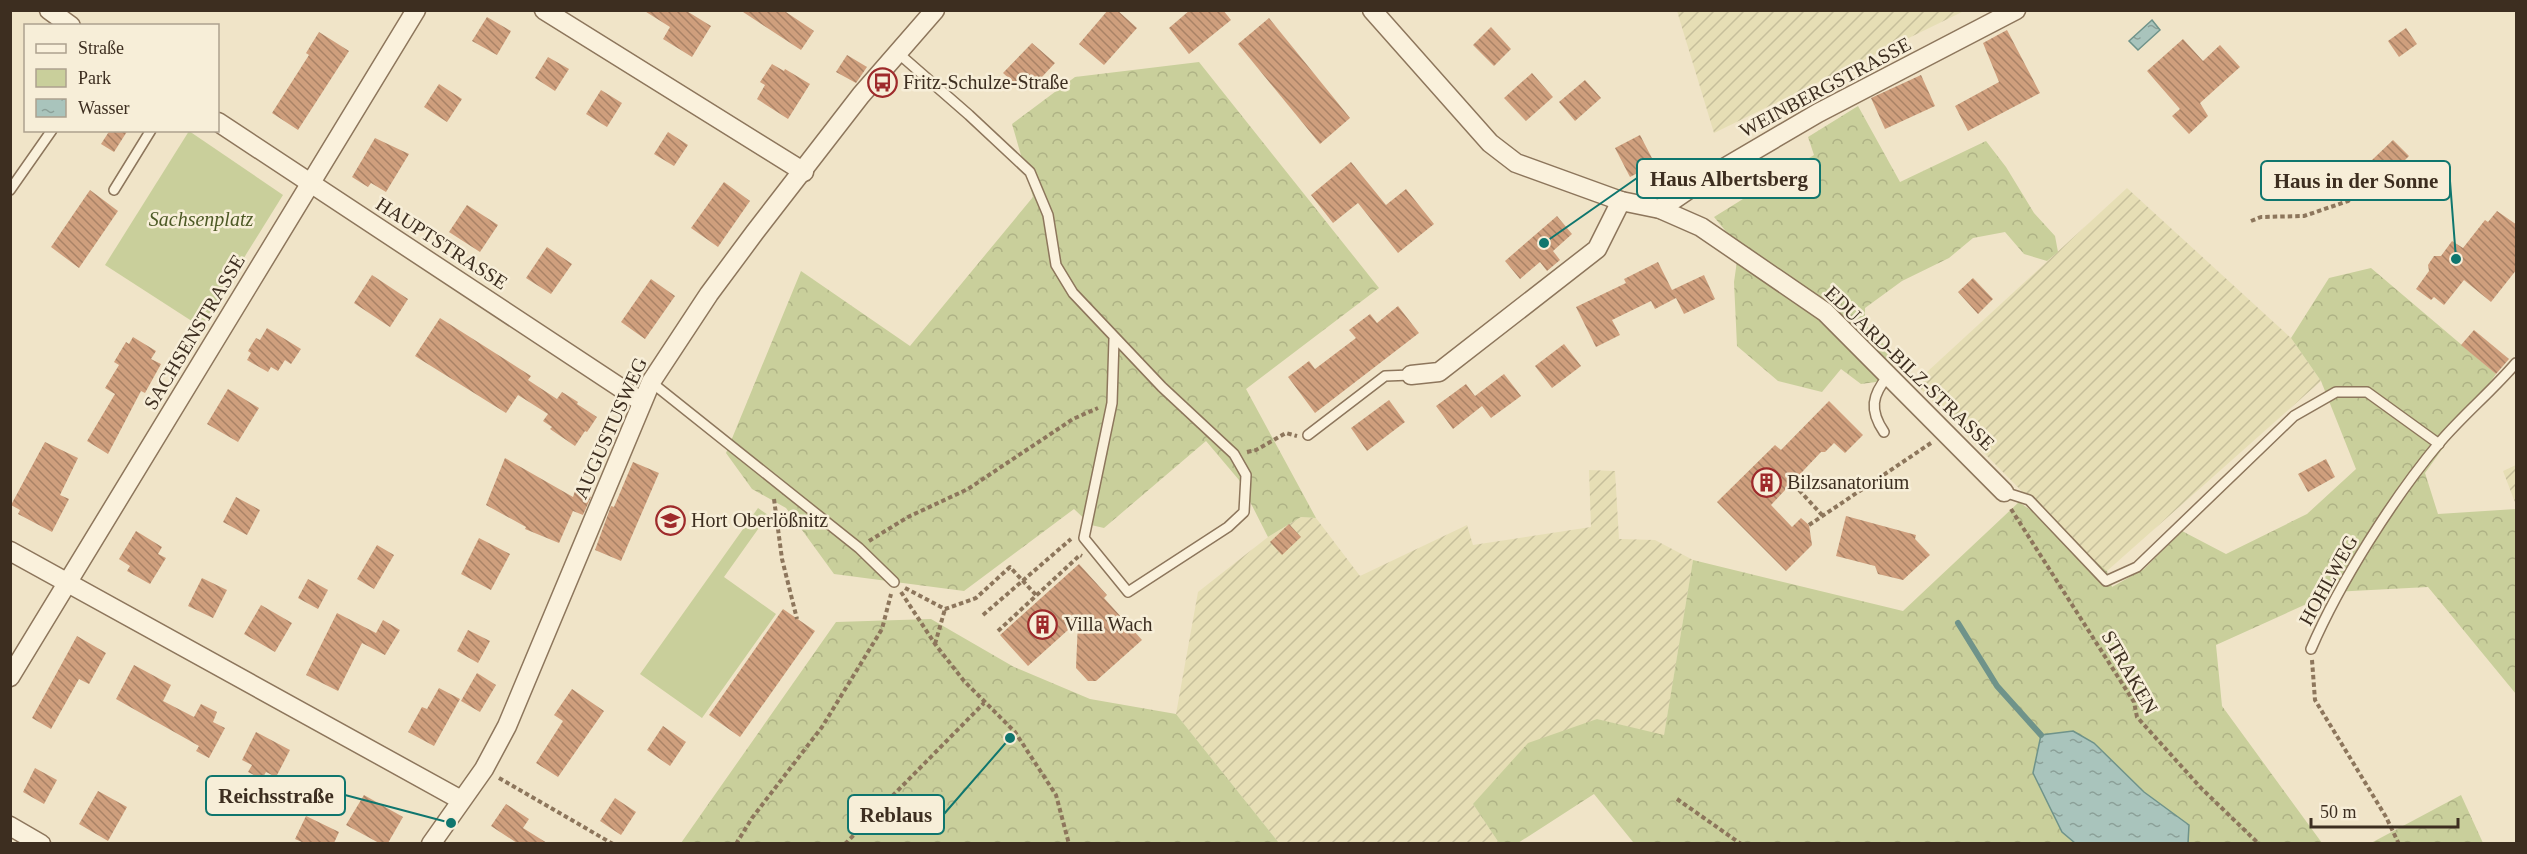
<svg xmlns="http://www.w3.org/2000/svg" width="2527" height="854" font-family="Georgia,serif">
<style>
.farmland{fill:url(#farmland-furrows)}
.forest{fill:url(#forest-crowns)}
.park{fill:#c9cf9b}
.water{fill:url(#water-ripples);stroke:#6f938a;stroke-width:1.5}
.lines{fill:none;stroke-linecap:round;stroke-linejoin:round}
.stream{stroke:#6f938a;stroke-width:6}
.building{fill:url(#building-back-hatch)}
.service-casing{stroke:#8d765c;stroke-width:12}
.minor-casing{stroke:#8d765c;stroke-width:21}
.path{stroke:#8d765c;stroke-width:4;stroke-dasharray:4.5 3;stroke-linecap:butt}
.service{stroke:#faf1dc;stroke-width:9}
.minor{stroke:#faf1dc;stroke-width:18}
.labels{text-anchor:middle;stroke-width:5;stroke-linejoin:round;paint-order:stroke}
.poi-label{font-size:20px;fill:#3d2e20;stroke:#f7eed8;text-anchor:start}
.street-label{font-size:20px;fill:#3d2e20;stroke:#f7eed8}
.park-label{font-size:20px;font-style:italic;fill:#4d5a26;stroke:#f7eed8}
.leader{fill:none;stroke:#0f766e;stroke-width:2}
.callout-dot{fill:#0f766e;stroke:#f7eed8;stroke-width:2}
.callout{fill:#f7eed8;stroke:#0f766e;stroke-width:2}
.callout-label{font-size:21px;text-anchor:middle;font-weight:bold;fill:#3d2e20}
</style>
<defs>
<pattern id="farmland-furrows" width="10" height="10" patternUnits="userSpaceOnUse" patternTransform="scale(1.5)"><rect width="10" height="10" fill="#e6deb5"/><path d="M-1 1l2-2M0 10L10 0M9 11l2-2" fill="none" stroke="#c6bf9b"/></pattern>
<pattern id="forest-crowns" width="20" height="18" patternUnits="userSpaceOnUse" patternTransform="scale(1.5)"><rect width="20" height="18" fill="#c9cf9b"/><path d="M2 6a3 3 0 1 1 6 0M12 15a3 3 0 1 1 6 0" fill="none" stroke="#aeb285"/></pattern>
<pattern id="water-ripples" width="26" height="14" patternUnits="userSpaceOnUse" patternTransform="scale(1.5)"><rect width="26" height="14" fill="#a9c4bc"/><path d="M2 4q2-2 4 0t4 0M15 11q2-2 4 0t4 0" fill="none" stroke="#8ba098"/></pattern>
<pattern id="building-back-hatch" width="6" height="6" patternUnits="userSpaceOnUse" patternTransform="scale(1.5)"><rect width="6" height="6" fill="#cf9f7d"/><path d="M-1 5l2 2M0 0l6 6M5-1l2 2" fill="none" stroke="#a98266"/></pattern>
</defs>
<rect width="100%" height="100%" fill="#f0e4c8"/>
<!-- farmland -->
<g class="farmland">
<polygon points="1677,11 1677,10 1964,11 1714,133"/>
<polygon points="2127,188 2291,338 2321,381 2107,571 2063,533 1915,383"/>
<polygon points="2516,465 2516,505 2503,471"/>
<polygon points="1589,470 1615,471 1619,539 1655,540 1693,560 1664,736 1597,719 1473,804 1499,843 1279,843 1176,714 1198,592 1268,537 1301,517 1316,518 1360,576 1467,525 1473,545 1591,527"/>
</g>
<!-- forest -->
<g class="forest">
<polygon points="1199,62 1379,288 1246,389 1316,518 1301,517 1268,537 1239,480 1206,441 1104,528 1091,525 1074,509 964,591 834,574 786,508 752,489 726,453 801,271 910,346 1033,197 1012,124 1075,77"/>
<polygon points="1858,106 1900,182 1986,141 2006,167 2034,213 2055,236 2058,252 2047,261 2024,254 2005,232 1973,238 1949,258 1902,281 1865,308 1865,324 1892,353 1893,366 1876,382 1861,384 1841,369 1822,392 1778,381 1737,346 1734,282 1739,247 1714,217 1814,155 1808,137"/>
<polygon points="2371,268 2496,374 2425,473 2438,514 2516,509 2516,694 2428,587 2333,592 2216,645 2222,706 2322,843 2188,843 2189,825 2144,792 2094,743 2062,832 2075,843 1640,843 1633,842 1594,794 1518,843 1499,843 1473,804 1528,743 1597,719 1664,735 1693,560 1903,611 2019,502 2063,533 2107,571 2112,587 2144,569 2182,531 2226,554 2307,514 2356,469 2321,381 2291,338 2329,278"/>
<polygon points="931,619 1014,667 1090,699 1176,714 1279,843 681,843 836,622"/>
<polygon points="2461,795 2483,843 2371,843"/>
</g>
<!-- park -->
<g class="park">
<polygon points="189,131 283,195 201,327 105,265"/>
<polygon points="758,508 768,515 724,577 776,614 702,718 640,674"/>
</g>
<!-- water -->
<g class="water">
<polygon points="2152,20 2160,30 2138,50 2129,41"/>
<polygon points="2073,731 2094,743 2144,792 2189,825 2188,843 2075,843 2062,832 2033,773 2041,735"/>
</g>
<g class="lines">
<!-- stream -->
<polyline class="stream" points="1958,623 1997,686 2041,735"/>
</g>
<!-- building -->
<g class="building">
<polygon points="643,10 685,10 711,26 692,57 663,39 670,27"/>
<polygon points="740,10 783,10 814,31 801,50"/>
<polygon points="1108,10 1117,10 1137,28 1104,65 1079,44"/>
<polygon points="1190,10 1223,10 1231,20 1189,54 1169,28"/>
<polygon points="487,17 511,31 497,55 472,41"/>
<polygon points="1269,18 1350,118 1320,144 1238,44"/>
<polygon points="1491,27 1511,49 1494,66 1473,45"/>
<polygon points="2406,28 2417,44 2399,57 2388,41"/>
<polygon points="2007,30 2040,93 1968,131 1955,106 1999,82 1983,43"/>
<polygon points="319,32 349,51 298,130 272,113 309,55 306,53"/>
<polygon points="2183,39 2203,61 2220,45 2240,67 2200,103 2208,116 2189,134 2172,116 2180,109 2147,71"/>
<polygon points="1032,43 1055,63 1040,79 1037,76 1023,91 1003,73"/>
<polygon points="847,55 867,67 856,83 836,72"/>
<polygon points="548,57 569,69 555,91 535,78"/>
<polygon points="772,64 784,71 785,69 810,84 788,119 757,99 765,85 760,82"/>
<polygon points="1532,73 1553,97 1526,121 1504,98"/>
<polygon points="1921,75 1935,106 1885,129 1871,98"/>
<polygon points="1585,80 1601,98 1575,121 1559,102"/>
<polygon points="439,84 462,99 447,122 424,107"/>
<polygon points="601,90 622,103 607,127 586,114"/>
<polygon points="110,130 128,130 114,152 101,144"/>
<polygon points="668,132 688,145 674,166 654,154"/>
<polygon points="1640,135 1655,164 1630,177 1615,148"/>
<polygon points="375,138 409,154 386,192 371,183 368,187 352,177"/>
<polygon points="2393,140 2409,156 2388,177 2372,160"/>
<polygon points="1351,162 1386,205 1406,189 1434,224 1398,253 1358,203 1333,223 1311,195"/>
<polygon points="724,182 750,201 718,247 691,228"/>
<polygon points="90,190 118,211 79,268 51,247"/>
<polygon points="467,205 498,225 480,252 449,232"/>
<polygon points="2497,211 2517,225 2517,269 2491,302 2464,280 2444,305 2434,297 2431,300 2416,289 2429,271 2428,265 2434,256 2441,256 2452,241 2463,248 2485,220 2488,222"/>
<polygon points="1557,216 1572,234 1553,251 1560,260 1547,271 1540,262 1520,279 1505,261"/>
<polygon points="547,247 572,264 551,294 526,278"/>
<polygon points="1658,262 1672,290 1704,275 1715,299 1684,314 1676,298 1655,309 1651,301 1612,320 1620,335 1596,347 1576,307 1626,283 1624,279"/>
<polygon points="372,275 408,299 390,327 354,303"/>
<polygon points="1973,278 1993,299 1978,314 1958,292"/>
<polygon points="651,279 675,296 645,339 621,322"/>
<polygon points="1398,306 1419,333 1315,413 1288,377 1309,361 1315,369 1356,338 1349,330 1370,314 1377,323"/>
<polygon points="440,318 531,376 528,380 557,399 562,392 578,402 577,404 597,417 587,432 585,431 575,446 550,429 552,427 543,421 548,414 518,395 506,413 415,356"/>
<polygon points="267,328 301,349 291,364 285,360 278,371 271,367 268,372 247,360 251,353 248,351 256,338 260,340"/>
<polygon points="2474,330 2509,359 2496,374 2461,345"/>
<polygon points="133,337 156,351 151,359 161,364 145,393 141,391 108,454 87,441 115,394 105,388 119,365 114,362 126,342 129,344"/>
<polygon points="1564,344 1581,366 1552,388 1535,366"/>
<polygon points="1504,374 1521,396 1491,418 1482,406 1453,429 1436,406 1466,384 1475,396"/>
<polygon points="228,389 259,408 238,442 207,424"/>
<polygon points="1389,400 1405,422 1367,451 1351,428"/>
<polygon points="1829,401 1863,435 1845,453 1834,443 1825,452 1821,452 1771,505 1792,527 1801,518 1809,525 1812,545 1786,571 1717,502 1775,445 1781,450"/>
<polygon points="45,442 78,458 60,495 69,499 52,532 18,514 20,510 11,505"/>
<polygon points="505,458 573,497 575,491 591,497 583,515 573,511 559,543 525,529 526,527 486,505"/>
<polygon points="2326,459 2335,477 2308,492 2298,474"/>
<polygon points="633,462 659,473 621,561 595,550 611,506 614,507"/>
<polygon points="236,497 260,510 247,535 223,522"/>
<polygon points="1846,516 1916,535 1915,539 1930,555 1903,580 1878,574 1875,566 1836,556"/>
<polygon points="1289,524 1301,537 1282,555 1270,542"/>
<polygon points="136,531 162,547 158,554 166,558 150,584 127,571 130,566 119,559"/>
<polygon points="479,538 510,554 491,590 461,574"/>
<polygon points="377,545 394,555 374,589 357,579"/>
<polygon points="1079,564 1107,595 1104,598 1142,640 1096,681 1088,681 1076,668 1078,621 1028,666 1000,635"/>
<polygon points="202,578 227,590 213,618 188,606"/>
<polygon points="308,579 328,590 318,609 298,598"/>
<polygon points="261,605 292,623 275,652 244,634"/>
<polygon points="783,609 815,631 740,737 709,715"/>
<polygon points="337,613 376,633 383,620 400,630 385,655 362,643 338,691 306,675"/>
<polygon points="468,630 490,641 478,663 457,651"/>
<polygon points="77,636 106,653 89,684 79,679 51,729 32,718"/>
<polygon points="134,665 171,685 163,701 194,717 201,704 217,712 213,722 225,728 209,758 196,751 199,746 116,699"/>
<polygon points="477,673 496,685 480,712 461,701"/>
<polygon points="439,688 460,699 434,746 408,732 422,707 427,709"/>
<polygon points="572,689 604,711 558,777 536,763 563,721 554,715"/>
<polygon points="663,726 686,742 670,766 647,750"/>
<polygon points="256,732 290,750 276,777 266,772 262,779 248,772 252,765 242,760"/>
<polygon points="35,768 57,780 44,804 23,792"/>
<polygon points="98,791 127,807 108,841 79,824"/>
<polygon points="364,795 403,817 388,843 379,843 346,825"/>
<polygon points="615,798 636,812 621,835 600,821"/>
<polygon points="506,804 529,819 523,828 547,843 517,843 491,826"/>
<polygon points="306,816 339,832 334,843 304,843 295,839"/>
</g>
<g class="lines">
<defs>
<g id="service">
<polyline points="898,53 969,115 1030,172 1048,215 1056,265 1073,293 1162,387 1234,454 1246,475 1244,512 1228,527 1128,592 1084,538 1112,403 1114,339"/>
<polyline points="10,190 52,130"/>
<polyline points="114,190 151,130"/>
<polyline points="651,382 859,548 894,582"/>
<path d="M 1884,432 C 1869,410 1872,395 1888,376"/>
<polyline points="1308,435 1385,376 1411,375"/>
<polyline points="2004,492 2029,500 2106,581 2137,567 2294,416 2336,392 2367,392 2439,444"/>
<path d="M 2311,649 C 2340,582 2393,498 2440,442 C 2464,414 2492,391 2516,363"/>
</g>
<g id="minor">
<polyline points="49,10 71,26"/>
<polyline points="544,10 804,172"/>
<polyline points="1372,10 1490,143 1516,163 1621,201 1660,209 1701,227 1825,312 2004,492"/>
<polyline points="218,122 642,402"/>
<polyline points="1660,209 1695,185 1818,113 2016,10"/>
<polyline points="1411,375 1439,372 1597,249 1621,201"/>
<polyline points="10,551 461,800"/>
<polyline points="10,677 416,10"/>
<polyline points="10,826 41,844"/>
<polyline points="431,844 484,769 507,726 651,382 709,294 755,232 861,95 935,10"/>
</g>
</defs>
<!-- service casing -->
<use href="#service" class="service-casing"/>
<!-- minor casing -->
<use href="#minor" class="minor-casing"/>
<!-- path -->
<g class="path">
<polyline points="2251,221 2261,217 2304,216 2348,201 2365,191 2374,175"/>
<polyline points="1247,452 1256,450 1286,433 1297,436"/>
<polyline points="1799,490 1823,516"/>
<polyline points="774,499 782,559 797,619"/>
<polyline points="2011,509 2134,702 2137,717 2201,788 2259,844"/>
<polyline points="1809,525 1931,443"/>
<polyline points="869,541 908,517 968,489 1073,419 1098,408"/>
<polyline points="905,588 945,609 976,598 1010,567 1036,595"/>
<polyline points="901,592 935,644 964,681 1015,732 1056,795 1069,844"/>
<polyline points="983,615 1071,539"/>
<polyline points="998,631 1080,555 1082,556"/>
<polyline points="935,644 945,609"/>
<polyline points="2312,660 2315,700 2386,817 2399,844"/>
<polyline points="499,778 613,844"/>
<polyline points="1677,799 1741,844"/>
<polyline points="736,844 752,818 822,727 882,629 891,594"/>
<polyline points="845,844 984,703"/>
</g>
<!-- service -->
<use href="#service" class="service"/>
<!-- minor -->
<use href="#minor" class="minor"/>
</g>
<!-- icons -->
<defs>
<symbol id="bus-ring" viewBox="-11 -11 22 22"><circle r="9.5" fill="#f7eed8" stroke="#9e2a2b" stroke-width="1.5"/><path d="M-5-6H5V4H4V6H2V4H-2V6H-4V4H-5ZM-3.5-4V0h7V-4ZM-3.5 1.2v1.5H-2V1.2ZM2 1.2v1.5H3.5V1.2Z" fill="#9e2a2b"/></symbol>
<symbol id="building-ring" viewBox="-11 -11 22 22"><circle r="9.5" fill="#f7eed8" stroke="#9e2a2b" stroke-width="1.5"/><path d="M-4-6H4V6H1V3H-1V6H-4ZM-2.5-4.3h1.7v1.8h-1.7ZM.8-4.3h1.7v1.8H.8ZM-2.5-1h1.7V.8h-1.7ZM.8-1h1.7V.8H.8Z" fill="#9e2a2b"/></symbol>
<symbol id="school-ring" viewBox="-11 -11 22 22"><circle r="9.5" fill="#f7eed8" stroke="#9e2a2b" stroke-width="1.5"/><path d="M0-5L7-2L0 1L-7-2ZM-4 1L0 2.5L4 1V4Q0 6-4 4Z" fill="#9e2a2b"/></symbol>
</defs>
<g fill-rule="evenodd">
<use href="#bus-ring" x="866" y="66" width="33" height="33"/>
<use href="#building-ring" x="1750" y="466" width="33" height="33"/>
<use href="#school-ring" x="654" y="504" width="33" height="33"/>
<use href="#building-ring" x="1026" y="608" width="33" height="33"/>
</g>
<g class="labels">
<!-- poi labels -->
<g class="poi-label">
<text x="903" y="89">Fritz-Schulze-Straße</text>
<text x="1787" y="489">Bilzsanatorium</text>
<text x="691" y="527">Hort Oberlößnitz</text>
<text x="1064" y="631">Villa Wach</text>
</g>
<!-- street labels -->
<g class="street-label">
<text transform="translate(1825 87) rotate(-28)" y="7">WEINBERGSTRASSE</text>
<text transform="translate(442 243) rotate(33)" y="7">HAUPTSTRASSE</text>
<text transform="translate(194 332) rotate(-59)" y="7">SACHSENSTRASSE</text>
<text transform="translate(1910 368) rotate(44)" y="7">EDUARD-BILZ-STRASSE</text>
<text transform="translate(610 428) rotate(-66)" y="7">AUGUSTUSWEG</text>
<text transform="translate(2328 580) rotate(-61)" y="7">HOHLWEG</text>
<text transform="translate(2130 672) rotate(60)" y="7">STRAKEN</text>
</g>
<!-- park labels -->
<g class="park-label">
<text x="201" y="226">Sachsenplatz</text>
</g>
</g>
<!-- callouts -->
<path class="leader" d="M1544 243L1637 178M2456 259L2450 181M451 823L345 795M1010 738L944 814"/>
<g class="callout-dot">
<circle cx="1544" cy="243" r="6"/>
<circle cx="2456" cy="259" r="6"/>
<circle cx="451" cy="823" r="6"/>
<circle cx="1010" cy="738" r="6"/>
</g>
<g class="callout">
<rect x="1637" y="159" width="183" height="39" rx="6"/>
<rect x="2261" y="161" width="189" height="39" rx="6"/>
<rect x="206" y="776" width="139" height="39" rx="6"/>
<rect x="848" y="795" width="96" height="39" rx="6"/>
</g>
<g class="callout-label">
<text x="1729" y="186">Haus Albertsberg</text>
<text x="2356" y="188">Haus in der Sonne</text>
<text x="276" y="803">Reichsstraße</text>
<text x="896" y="822">Reblaus</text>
</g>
<!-- border -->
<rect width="2527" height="854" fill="none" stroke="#3d2e20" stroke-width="24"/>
<!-- legend -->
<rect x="24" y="24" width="195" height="108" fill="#f7eed8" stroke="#ada18e" stroke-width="1.5"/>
<rect x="36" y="44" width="30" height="9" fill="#faf1dc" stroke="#ada18e" stroke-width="1.5"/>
<text x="78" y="54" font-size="18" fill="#3d2e20">Straße</text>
<rect x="36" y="69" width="30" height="18" fill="#c9cf9b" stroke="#ada18e" stroke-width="1.5"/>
<text x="78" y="84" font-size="18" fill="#3d2e20">Park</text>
<rect x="36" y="99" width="30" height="18" fill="url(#water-ripples)" stroke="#ada18e" stroke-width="1.5"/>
<text x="78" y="114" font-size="18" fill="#3d2e20">Wasser</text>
<!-- scale -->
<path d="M2311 818v9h147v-9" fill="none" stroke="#3d2e20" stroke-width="3"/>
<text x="2320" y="818" font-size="18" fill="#3d2e20" stroke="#f7eed8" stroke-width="4.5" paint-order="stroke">50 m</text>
</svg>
